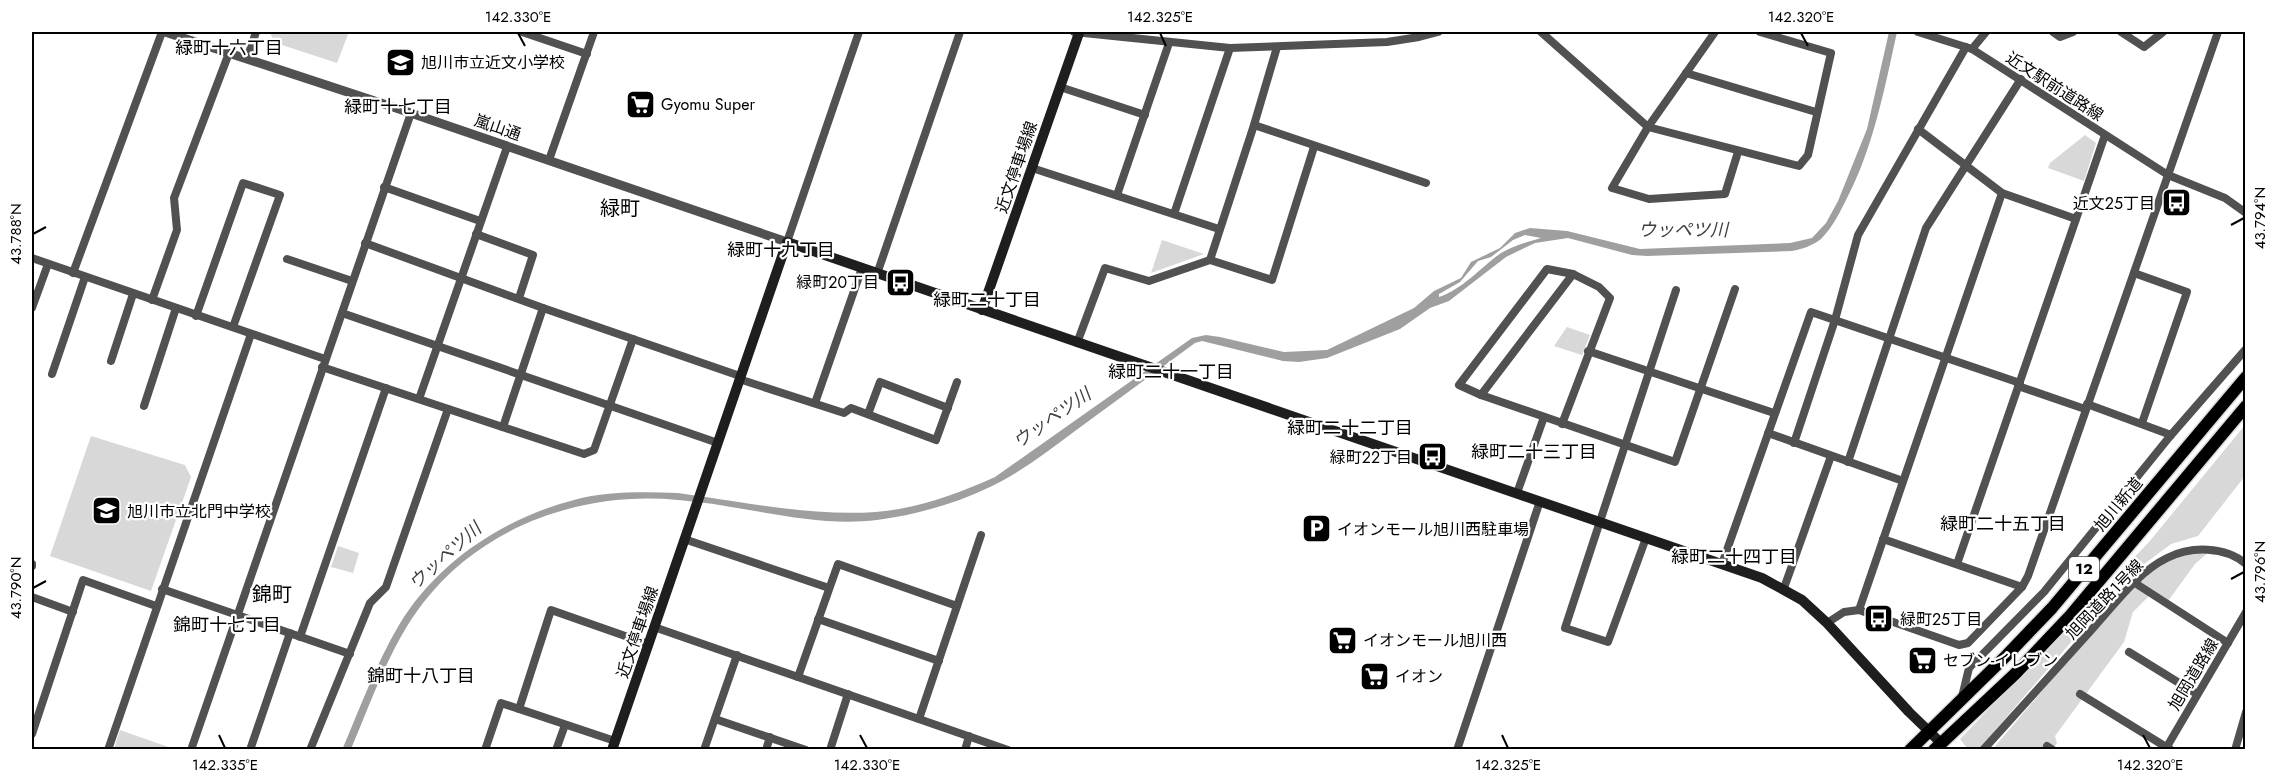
<svg xmlns="http://www.w3.org/2000/svg" width="2277" height="781" font-family="Jost,'Noto Sans JP',sans-serif">
<style>
.green{fill:#d8d8d8}
.water{fill:#9f9f9f;fill-rule:evenodd}
.lines{fill:none;stroke-linecap:round;stroke-linejoin:round}
.trunk-casing{stroke:#dbdbdb;stroke-width:15}
.minor{stroke:#515151;stroke-width:8}
.tertiary{stroke:#515151;stroke-width:9}
.secondary{stroke:#1e1e1e;stroke-width:10}
.trunk{stroke:#000;stroke-width:12}
.ticks{fill:none;stroke:#000;stroke-width:2}
.labels{text-anchor:middle;stroke-width:4.5;stroke-linejoin:round;paint-order:stroke}
.shield{fill:#fff;stroke:#4c4c4c;stroke-width:1.5}
.shield-label{font-size:15px;font-weight:bold;fill:#000}
.poi-label{font-size:16px;fill:#000;stroke:#fff;text-anchor:start}
.street-label{font-size:16px;fill:#000;stroke:#fff}
.neighbourhood-label{font-size:18px;fill:#000;stroke:#fff}
.water-label{font-size:18px;font-style:italic;fill:#404040;stroke:#fff}
.quarter-label{font-size:20px;fill:#000;stroke:#fff}
.neatline{fill:none;stroke:#000;stroke-width:2}
.ticks-label{font-size:15px;text-anchor:middle;fill:#000}
</style>
<rect width="100%" height="100%" fill="#fff"/>
<!-- green -->
<g class="green">
<polygon points="269,32 349,32 337,63 276,43"/>
<polygon points="2085,135 2096,143 2084,181 2048,168 2050,163"/>
<polygon points="1162,240 1204,254 1151,273"/>
<polygon points="1567,327 1590,335 1582,355 1554,346"/>
<polygon points="2245,425 2245,476 2198,536 2171,544 2127,577 1979,749 1967,748 1960,739 2149,542"/>
<polygon points="91,436 185,465 191,477 151,591 50,556"/>
<polygon points="338,546 359,553 353,573 331,567"/>
<polygon points="2211,550 2195,564 2168,601 2153,592 2133,612 2124,642 2055,736 2057,743 2053,749 1992,750 2122,597 2165,558"/>
<polygon points="120,730 174,749 114,749"/>
</g>
<!-- water -->
<path class="water" d="M 1889,32 L 1897,32 C 1884,91 1873,150 1844,204 C 1838,216 1831,229 1821,239 C 1812,246 1802,249 1792,251 L 1647,256 L 1632,255 L 1568,238 L 1535,243 L 1506,257 L 1449,301 L 1430,308 L 1400,329 L 1327,358 L 1299,362 L 1283,361 L 1202,341 L 1195,343 C 1155,372 1115,402 1075,431 C 1048,451 1020,473 990,487 C 955,504 915,515 877,520 C 811,528 744,505 678,500 C 583,491 483,525 423,603 C 390,646 372,700 351,749 L 342,750 C 360,708 376,664 399,625 C 437,562 504,518 574,500 C 607,491 644,492 678,493 C 745,502 833,521 899,509 C 932,503 964,491 995,477 L 1192,338 L 1206,335 L 1220,337 L 1284,352 L 1327,350 L 1414,308 L 1434,291 L 1461,278 L 1471,262 L 1500,248 L 1515,233 L 1530,228 L 1567,231 L 1640,249 L 1790,243 L 1812,238 L 1826,223 L 1838,201 L 1867,129 ZM 1525,235 L 1541,238 C 1528,242 1514,245 1501,253 C 1480,268 1463,289 1439,297 L 1439,294 L 1460,282 L 1478,261 L 1491,257 L 1513,240 Z"/>
<g class="lines">
<defs>
<g id="trunk">
<polyline points="1910,750 2007,655 2052,608 2246,377"/>
<polyline points="1934,750 2015,674 2069,617 2246,406"/>
</g>
</defs>
<!-- trunk casing -->
<use href="#trunk" class="trunk-casing"/>
<!-- minor -->
<g class="minor">
<polyline points="522,32 587,54"/>
<polyline points="1074,32 1230,48 1387,42 1419,37 1438,32"/>
<polyline points="1541,32 1648,127 1799,166 1808,155 1831,53 1760,32"/>
<polyline points="1715,32 1648,127 1612,188 1649,199 1725,194 1738,152"/>
<polyline points="1918,32 1972,49 2168,175 2225,198 2246,213"/>
<polyline points="2053,32 2060,37 2073,32"/>
<polyline points="2121,32 2144,47 2163,32"/>
<polyline points="1972,49 1986,32"/>
<polyline points="247,59 256,32"/>
<polyline points="1686,73 1816,112"/>
<polyline points="1060,87 1145,115"/>
<polyline points="1254,125 1426,183"/>
<polyline points="1918,129 2002,193 2076,219"/>
<polyline points="549,160 594,32"/>
<polyline points="1032,168 1219,229"/>
<polyline points="384,187 480,221"/>
<polyline points="1117,195 1169,43"/>
<polyline points="1174,214 1230,48"/>
<polyline points="476,234 533,255 519,298"/>
<polyline points="787,242 859,32"/>
<polyline points="365,243 543,308 740,376"/>
<polyline points="32,258 325,359"/>
<polyline points="287,259 352,281"/>
<polyline points="1210,260 1254,125 1277,47"/>
<polyline points="73,273 162,32"/>
<polyline points="2134,273 2187,292 2142,423"/>
<polyline points="877,274 960,32"/>
<polyline points="1573,274 1547,269 1459,385 1481,395 1675,462 1735,289"/>
<polyline points="152,300 177,230 174,198 229,53"/>
<polyline points="32,308 48,264"/>
<polyline points="342,313 718,443"/>
<polyline points="196,316 243,183 280,195 233,327"/>
<polyline points="1077,343 1105,268 1149,281 1210,260 1272,280 1314,147"/>
<polyline points="1588,351 1774,413"/>
<polyline points="111,361 133,294"/>
<polyline points="322,367 584,454 594,450 633,339"/>
<polyline points="52,374 85,277"/>
<polyline points="739,379 844,413 851,408 936,440 957,382"/>
<polyline points="2018,386 2085,409"/>
<polyline points="1481,395 1573,274 1599,287 1610,298 1562,424"/>
<polyline points="419,399 507,147"/>
<polyline points="815,403 862,268"/>
<polyline points="2087,404 2171,435"/>
<polyline points="144,406 176,308"/>
<polyline points="868,414 880,382 948,408"/>
<polyline points="503,427 543,308"/>
<polyline points="1768,433 1903,481"/>
<polyline points="1794,443 1835,320 1858,235 1966,47"/>
<polyline points="1848,462 1926,228 2021,79"/>
<polyline points="1517,493 1544,417"/>
<polyline points="1646,538 1608,642 1565,628 1676,290"/>
<polyline points="684,539 829,588"/>
<polyline points="1883,539 2022,587"/>
<polyline points="1722,564 1811,312 2020,383"/>
<polyline points="1957,564 2105,135"/>
<polyline points="32,566 32,564"/>
<polyline points="2135,583 2228,643"/>
<polyline points="1784,588 1831,456"/>
<polyline points="162,589 350,654"/>
<polyline points="32,597 73,612"/>
<polyline points="1859,610 2002,193"/>
<polyline points="818,619 939,661"/>
<polyline points="1827,623 1844,612 1859,610 1959,645 1968,643 2022,587 2028,576 2218,32"/>
<polyline points="654,627 1008,750"/>
<polyline points="300,637 386,388"/>
<polyline points="2129,652 2197,694"/>
<polyline points="798,677 838,564 957,606"/>
<polyline points="2080,694 2171,750"/>
<polyline points="1962,697 1969,668 2044,592 2171,435 2246,349"/>
<polyline points="519,709 551,610 648,644"/>
<polyline points="715,719 806,750"/>
<polyline points="919,719 981,535"/>
<polyline points="32,734 83,580 156,606"/>
<polyline points="2047,746 2053,750"/>
<polyline points="108,750 251,334"/>
<polyline points="191,750 411,113"/>
<polyline points="250,750 290,633"/>
<polyline points="310,750 370,603 386,587 448,409"/>
<polyline points="485,750 501,703 615,741"/>
<polyline points="556,750 565,725"/>
<polyline points="704,750 737,655"/>
<polyline points="766,750 770,737"/>
<polyline points="830,750 848,694"/>
<polyline points="965,750 969,736"/>
<polyline points="1457,750 1540,501"/>
<path d="M 1983,750 C 2020,709 2057,668 2094,627 C 2115,604 2138,572 2167,558 C 2191,546 2225,546 2246,564"/>
<polyline points="2165,750 2246,612"/>
<polyline points="2235,750 2246,712"/>
</g>
<!-- tertiary -->
<polyline class="tertiary" points="165,32 396,108 787,242"/>
<!-- secondary -->
<g class="secondary">
<polyline points="982,310 1079,33"/>
<polyline points="612,750 787,242 1762,578 1802,600 1827,623 1909,712 1941,743"/>
</g>
<!-- trunk -->
<use href="#trunk" class="trunk"/>
</g>
<!-- ticks -->
<path class="ticks" d="M 518,33 L 525,46M 1160,33 L 1166,46M 1801,33 L 1808,46M 2231,225 L 2244,218M 33,234 L 46,227M 2231,579 L 2244,572M 33,588 L 46,581M 219,735 L 225,748M 860,735 L 867,748M 1502,735 L 1508,748M 2143,735 L 2150,748"/>
<!-- icons -->
<defs>
<symbol id="school-square" viewBox="-11 -11 22 22"><rect x="-9" y="-9" width="18" height="18" rx="4" fill="#000" stroke="#fff"/><path d="M0-5L7-2L0 1L-7-2ZM-4 1L0 2.5L4 1V4Q0 6-4 4Z" fill="#fff"/></symbol>
<symbol id="supermarket-square" viewBox="-11 -11 22 22"><rect x="-9" y="-9" width="18" height="18" rx="4" fill="#000" stroke="#fff"/><path d="M-6-5.5h2.5l.6 2H6L4.5 2H-2.5L-4.4-4H-6ZM-1.5 3.2a1.3 1.3 0 1 0 .1 0ZM3 3.2a1.3 1.3 0 1 0 .1 0Z" fill="#fff"/></symbol>
<symbol id="bus-square" viewBox="-11 -11 22 22"><rect x="-9" y="-9" width="18" height="18" rx="4" fill="#000" stroke="#fff"/><path d="M-5-6H5V4H4V6H2V4H-2V6H-4V4H-5ZM-3.5-4V0h7V-4ZM-3.5 1.2v1.5H-2V1.2ZM2 1.2v1.5H3.5V1.2Z" fill="#fff"/></symbol>
<symbol id="parking-square" viewBox="-11 -11 22 22"><rect x="-9" y="-9" width="18" height="18" rx="4" fill="#000" stroke="#fff"/><path d="M-3.5-5.5H1a3.5 3.5 0 0 1 0 7H-1V5.5H-3.5ZM-1-3.4V-.6H.8a1.4 1.4 0 0 0 0-2.8Z" fill="#fff"/></symbol>
</defs>
<g fill-rule="evenodd">
<use href="#school-square" x="384" y="46" width="33" height="33"/>
<use href="#supermarket-square" x="624" y="88" width="33" height="33"/>
<use href="#bus-square" x="2160" y="186" width="33" height="33"/>
<use href="#bus-square" x="884" y="266" width="33" height="33"/>
<use href="#bus-square" x="1416" y="440" width="33" height="33"/>
<use href="#school-square" x="90" y="494" width="33" height="33"/>
<use href="#parking-square" x="1300" y="512" width="33" height="33"/>
<use href="#bus-square" x="1862" y="602" width="33" height="33"/>
<use href="#supermarket-square" x="1326" y="624" width="33" height="33"/>
<use href="#supermarket-square" x="1906" y="644" width="33" height="33"/>
<use href="#supermarket-square" x="1358" y="660" width="33" height="33"/>
</g>
<g class="labels">
<!-- shield labels -->
<rect class="shield" x="2069" y="557" width="30" height="24" rx="4.5"/>
<g class="shield-label">
<text x="2084" y="574">12</text>
</g>
<!-- poi labels -->
<g class="poi-label">
<text x="421" y="68">旭川市立近文小学校</text>
<text x="661" y="110">Gyomu Super</text>
<text x="2155" y="209" text-anchor="end">近文25丁目</text>
<text x="879" y="288" text-anchor="end">緑町20丁目</text>
<text x="1412" y="463" text-anchor="end">緑町22丁目</text>
<text x="127" y="517">旭川市立北門中学校</text>
<text x="1337" y="535">イオンモール旭川西駐車場</text>
<text x="1900" y="625">緑町25丁目</text>
<text x="1363" y="646">イオンモール旭川西</text>
<text x="1943" y="666">セブン-イレブン</text>
<text x="1395" y="682">イオン</text>
</g>
<!-- street labels -->
<g class="street-label">
<text transform="translate(2055 86) rotate(33)" y="6">近文駅前道路線</text>
<text transform="translate(498 127) rotate(19)" y="6">嵐山通</text>
<text transform="translate(1016 167) rotate(-71)" y="6">近文停車場線</text>
<text transform="translate(2118 504) rotate(-50)" y="6">旭川新道</text>
<text transform="translate(2104 599) rotate(-46)" y="6">旭岡道路1号線</text>
<text transform="translate(637 632) rotate(-71)" y="6">近文停車場線</text>
<text transform="translate(2193 674) rotate(-59)" y="6">旭岡道路線</text>
</g>
<!-- neighbourhood labels -->
<g class="neighbourhood-label">
<text x="229" y="54">緑町十六丁目</text>
<text x="398" y="113">緑町十七丁目</text>
<text x="781" y="256">緑町十九丁目</text>
<text x="987" y="306">緑町二十丁目</text>
<text x="1171" y="378">緑町二十一丁目</text>
<text x="1350" y="434">緑町二十二丁目</text>
<text x="1534" y="458">緑町二十三丁目</text>
<text x="2003" y="530">緑町二十五丁目</text>
<text x="1734" y="563">緑町二十四丁目</text>
<text x="227" y="631">錦町十七丁目</text>
<text x="421" y="682">錦町十八丁目</text>
</g>
<!-- water labels -->
<g class="water-label">
<text x="1683" y="236">ウッペツ川</text>
<text transform="translate(1052 418) rotate(-35)" y="6">ウッペツ川</text>
<text transform="translate(445 556) rotate(-42)" y="6">ウッペツ川</text>
</g>
<!-- quarter labels -->
<g class="quarter-label">
<text x="620" y="215">緑町</text>
<text x="272" y="601">錦町</text>
</g>
</g>
<!-- border -->
<rect width="2277" height="781" fill="none" stroke="#ffffff" stroke-width="66"/>
<rect x="33" y="33" width="2211" height="715" class="neatline"/>
<g class="ticks-label">
<text x="518" y="22">142.330°E</text>
<text x="1160" y="22">142.325°E</text>
<text x="1801" y="22">142.320°E</text>
<text transform="translate(2260 218) rotate(-90)" y="5">43.794°N</text>
<text transform="translate(16 234) rotate(-90)" y="5">43.788°N</text>
<text transform="translate(2260 572) rotate(-90)" y="5">43.796°N</text>
<text transform="translate(16 588) rotate(-90)" y="5">43.790°N</text>
<text x="225" y="770">142.335°E</text>
<text x="867" y="770">142.330°E</text>
<text x="1508" y="770">142.325°E</text>
<text x="2150" y="770">142.320°E</text>
</g>
</svg>
